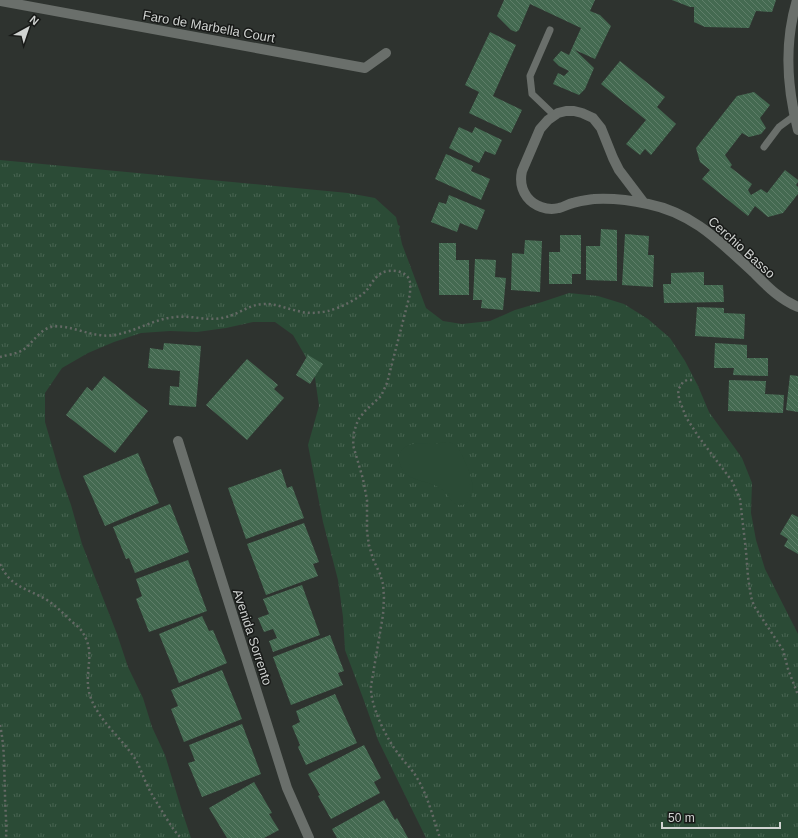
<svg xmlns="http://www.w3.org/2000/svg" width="798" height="838" font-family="Arial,sans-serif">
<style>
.grass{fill:url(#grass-tufts)}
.park{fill:#2b4b36}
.building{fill:url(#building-back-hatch)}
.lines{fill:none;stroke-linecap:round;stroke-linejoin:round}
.path{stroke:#646965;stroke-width:2.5;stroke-dasharray:2 3;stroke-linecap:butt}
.lane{stroke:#6a6f6b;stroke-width:7}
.street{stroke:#6a6f6b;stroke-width:10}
.labels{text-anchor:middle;stroke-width:3;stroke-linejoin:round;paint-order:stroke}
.street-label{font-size:13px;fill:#d0d3d1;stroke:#181a18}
</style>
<defs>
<pattern id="grass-tufts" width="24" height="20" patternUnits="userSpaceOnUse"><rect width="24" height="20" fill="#2b4b36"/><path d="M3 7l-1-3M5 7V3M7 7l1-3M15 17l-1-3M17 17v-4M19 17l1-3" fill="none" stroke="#496452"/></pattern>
<pattern id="building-back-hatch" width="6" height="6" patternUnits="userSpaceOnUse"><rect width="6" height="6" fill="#446a51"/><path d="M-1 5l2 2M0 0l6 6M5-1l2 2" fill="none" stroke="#5e7e69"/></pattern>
</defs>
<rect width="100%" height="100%" fill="#2e332f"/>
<!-- grass -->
<polygon class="grass" points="0,160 348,193 375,198 396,217 398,225 400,226 399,230 402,244 426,308 443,321 462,324 490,321 515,310 542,302 569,293 598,296 624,304 648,319 670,338 685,361 698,386 709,412 742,458 752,483 751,513 756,540 765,569 798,634 798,838 426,838 378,740 363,698 345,650 343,617 338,580 323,522 308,445 319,406 314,371 293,335 275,322 253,322 226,328 197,332 170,331 141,333 114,342 88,353 62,368 45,393 45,422 61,477 71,505 82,544 117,634 128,667 143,698 152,727 165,755 182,811 191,838 0,838"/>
<!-- park -->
<path class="park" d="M 446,442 C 450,442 452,442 455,445 C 462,451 472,477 473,486 C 473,492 472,497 469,501 C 467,503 464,505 461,505 C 452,505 450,498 445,492 C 443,490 441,488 438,487 C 426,480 409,482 401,467 C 400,464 398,460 399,456 C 404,440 422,444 434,444 C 438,443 442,443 446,442 Z"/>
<!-- building -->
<g class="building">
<polygon points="504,0 595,0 590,11 600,15 611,26 595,59 575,50 594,68 585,89 579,95 553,84 558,73 564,76 569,71 559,66 553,60 561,51 569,55 581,28 530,4 519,30 516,32 511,30 497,16"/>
<polygon points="672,0 776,0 772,12 756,11 749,28 705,27 694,22 694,7 690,7"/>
<polygon points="490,32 516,45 493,96 522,110 511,133 469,113 479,92 465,85"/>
<polygon points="620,61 665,97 657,107 676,124 651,155 645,149 640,155 626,144 646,120 601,84"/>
<polygon points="754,92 770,105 760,118 766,128 761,134 749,137 742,133 725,155 732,165 730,167 752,184 748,190 751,195 761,189 767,193 785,170 798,180 798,182 796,185 798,187 798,194 783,213 768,217 755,206 748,216 702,179 710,170 700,162 696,148 737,96"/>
<polygon points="459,127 472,133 475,127 502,140 495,155 485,151 479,163 449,148"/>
<polygon points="446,154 473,166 471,171 490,179 481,200 435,179"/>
<polygon points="449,195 485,210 477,230 460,223 457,232 431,222 439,202 446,204"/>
<polygon points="601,229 617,230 617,281 586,280 586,246 600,246"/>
<polygon points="625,234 649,236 648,255 654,255 653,287 622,285"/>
<polygon points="560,235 581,235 581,274 572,274 572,284 549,284 549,252 560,252"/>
<polygon points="525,240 542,241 540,292 511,290 512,253 524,254"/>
<polygon points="439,243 456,243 456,260 469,260 469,295 439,295"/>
<polygon points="475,259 496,260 495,277 506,278 503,310 481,308 482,300 473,300"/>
<polygon points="704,272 704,285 723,285 724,302 664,303 663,284 671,284 671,273"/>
<polygon points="697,307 724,308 724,313 745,314 744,339 695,336"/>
<polygon points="164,343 201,346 196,407 169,405 170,386 179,387 180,371 148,368 150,348 163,350"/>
<polygon points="715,343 747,345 747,358 768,358 768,376 733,375 734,368 714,368"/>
<polygon points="308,355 323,364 310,384 296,375"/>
<polygon points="247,359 278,385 274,389 284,398 247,440 206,405"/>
<polygon points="790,375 798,376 798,412 786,410"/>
<polygon points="104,376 148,411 115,453 66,415 87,387 92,391"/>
<polygon points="729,380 766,381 765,394 784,395 783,413 728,411"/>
<polygon points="138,453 159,503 105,526 83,476"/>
<polygon points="281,469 287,488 292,486 304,518 246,539 228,488"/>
<polygon points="170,504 189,552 135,573 129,558 126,559 113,527"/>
<polygon points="792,514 798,517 798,554 784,546 788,539 780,534"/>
<polygon points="304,523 319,562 313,564 318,576 266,595 247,544"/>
<polygon points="188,560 207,611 149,632 136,599 142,596 136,579"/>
<polygon points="302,585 320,635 273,652 269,641 277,638 273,629 264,632 258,618 269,614 263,599"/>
<polygon points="202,616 209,631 213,630 227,663 179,683 159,634"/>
<polygon points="330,635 344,671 338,673 343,685 291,705 273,657"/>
<polygon points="222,670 242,719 184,742 171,709 178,706 171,690"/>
<polygon points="335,694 357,743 306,765 298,747 300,745 292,726 300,722 296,711"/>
<polygon points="242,724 261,774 202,797 188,763 195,761 189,745"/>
<polygon points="364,745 381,778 374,782 380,793 331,819 318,796 320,795 308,774"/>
<polygon points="254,782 272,813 269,814 279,830 264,838 227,838 209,808"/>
<polygon points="384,800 395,820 397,818 408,838 337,838 332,829"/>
</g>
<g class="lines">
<!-- path -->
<g class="path">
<path d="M 0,357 C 7,355 16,354 23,350 C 33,343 39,330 51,327 C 69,323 93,339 114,335 C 135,332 153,319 175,317 C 192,315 209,322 226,317 C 239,314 248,305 263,304 C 275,303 287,309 298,311 C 308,314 318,313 328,311 C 340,308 358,299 366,291 C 371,285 375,276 382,273 C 389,269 405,270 409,279 C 411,283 410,289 410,294 L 387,383 L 381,396 L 365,411 L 358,420 L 354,432 L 353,445 L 363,479 L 367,500 L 367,532 L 369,545 L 373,559 L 380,574 L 383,584 L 384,597 L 383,615 L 371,686 C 370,706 387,740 400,756 C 405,763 412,769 417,778 C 428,796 433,818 440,838"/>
<polyline points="692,380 687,380 683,382 678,390 679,399 686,417 698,436 732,481 740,499 746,551 748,577 751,597 754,606 783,650 788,669 798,695"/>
<path d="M 0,564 C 11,588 27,588 47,600 C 56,606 62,612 70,620 C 73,623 78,626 81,630 C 97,652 84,669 89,692 C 96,720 123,738 137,762 C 141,770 144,779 148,787 C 153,797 159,806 165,816 C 170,824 174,831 181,838"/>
<path d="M 0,725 C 5,748 4,771 5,794 C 5,809 7,823 6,838"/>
</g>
<!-- lane -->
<g class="lane">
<polyline points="550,30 530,76 532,94 554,115"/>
<polyline points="764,147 779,127 794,116"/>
</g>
<!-- street -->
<g class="street">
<path d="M 797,0 C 784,43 787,88 798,130"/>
<polyline points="0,1 365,68 386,53"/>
<path d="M 644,203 L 619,170 L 613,158 L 601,128 L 593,118 L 582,113 L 574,111 L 566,111 L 558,113 L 548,120 L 540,129 L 522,171 C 520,180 521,189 527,197 C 534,206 547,211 559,208 C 564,207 568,204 573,203 C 579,201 587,200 594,199 C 612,198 630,200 648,204 C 693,213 720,242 753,272 C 767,286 779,299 798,307"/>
<polyline points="178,441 287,788 309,838"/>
</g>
</g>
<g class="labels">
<!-- street labels -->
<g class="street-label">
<text transform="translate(209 26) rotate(10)" y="5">Faro de Marbella Court</text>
<text transform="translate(742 247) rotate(42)" y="5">Cerchio Basso</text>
<text transform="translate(253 637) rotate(72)" y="5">Avenida Sorrento</text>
</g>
</g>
<!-- north arrow -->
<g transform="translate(28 28) rotate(40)" stroke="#181a18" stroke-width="3" paint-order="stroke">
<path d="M0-3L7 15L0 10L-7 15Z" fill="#d0d3d1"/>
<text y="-6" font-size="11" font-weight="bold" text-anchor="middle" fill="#d0d3d1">N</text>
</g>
<!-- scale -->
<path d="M662 822v6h118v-6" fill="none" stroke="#d0d3d1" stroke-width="2"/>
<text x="668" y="822" font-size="12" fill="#d0d3d1" stroke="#181a18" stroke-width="3" paint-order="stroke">50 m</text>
</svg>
